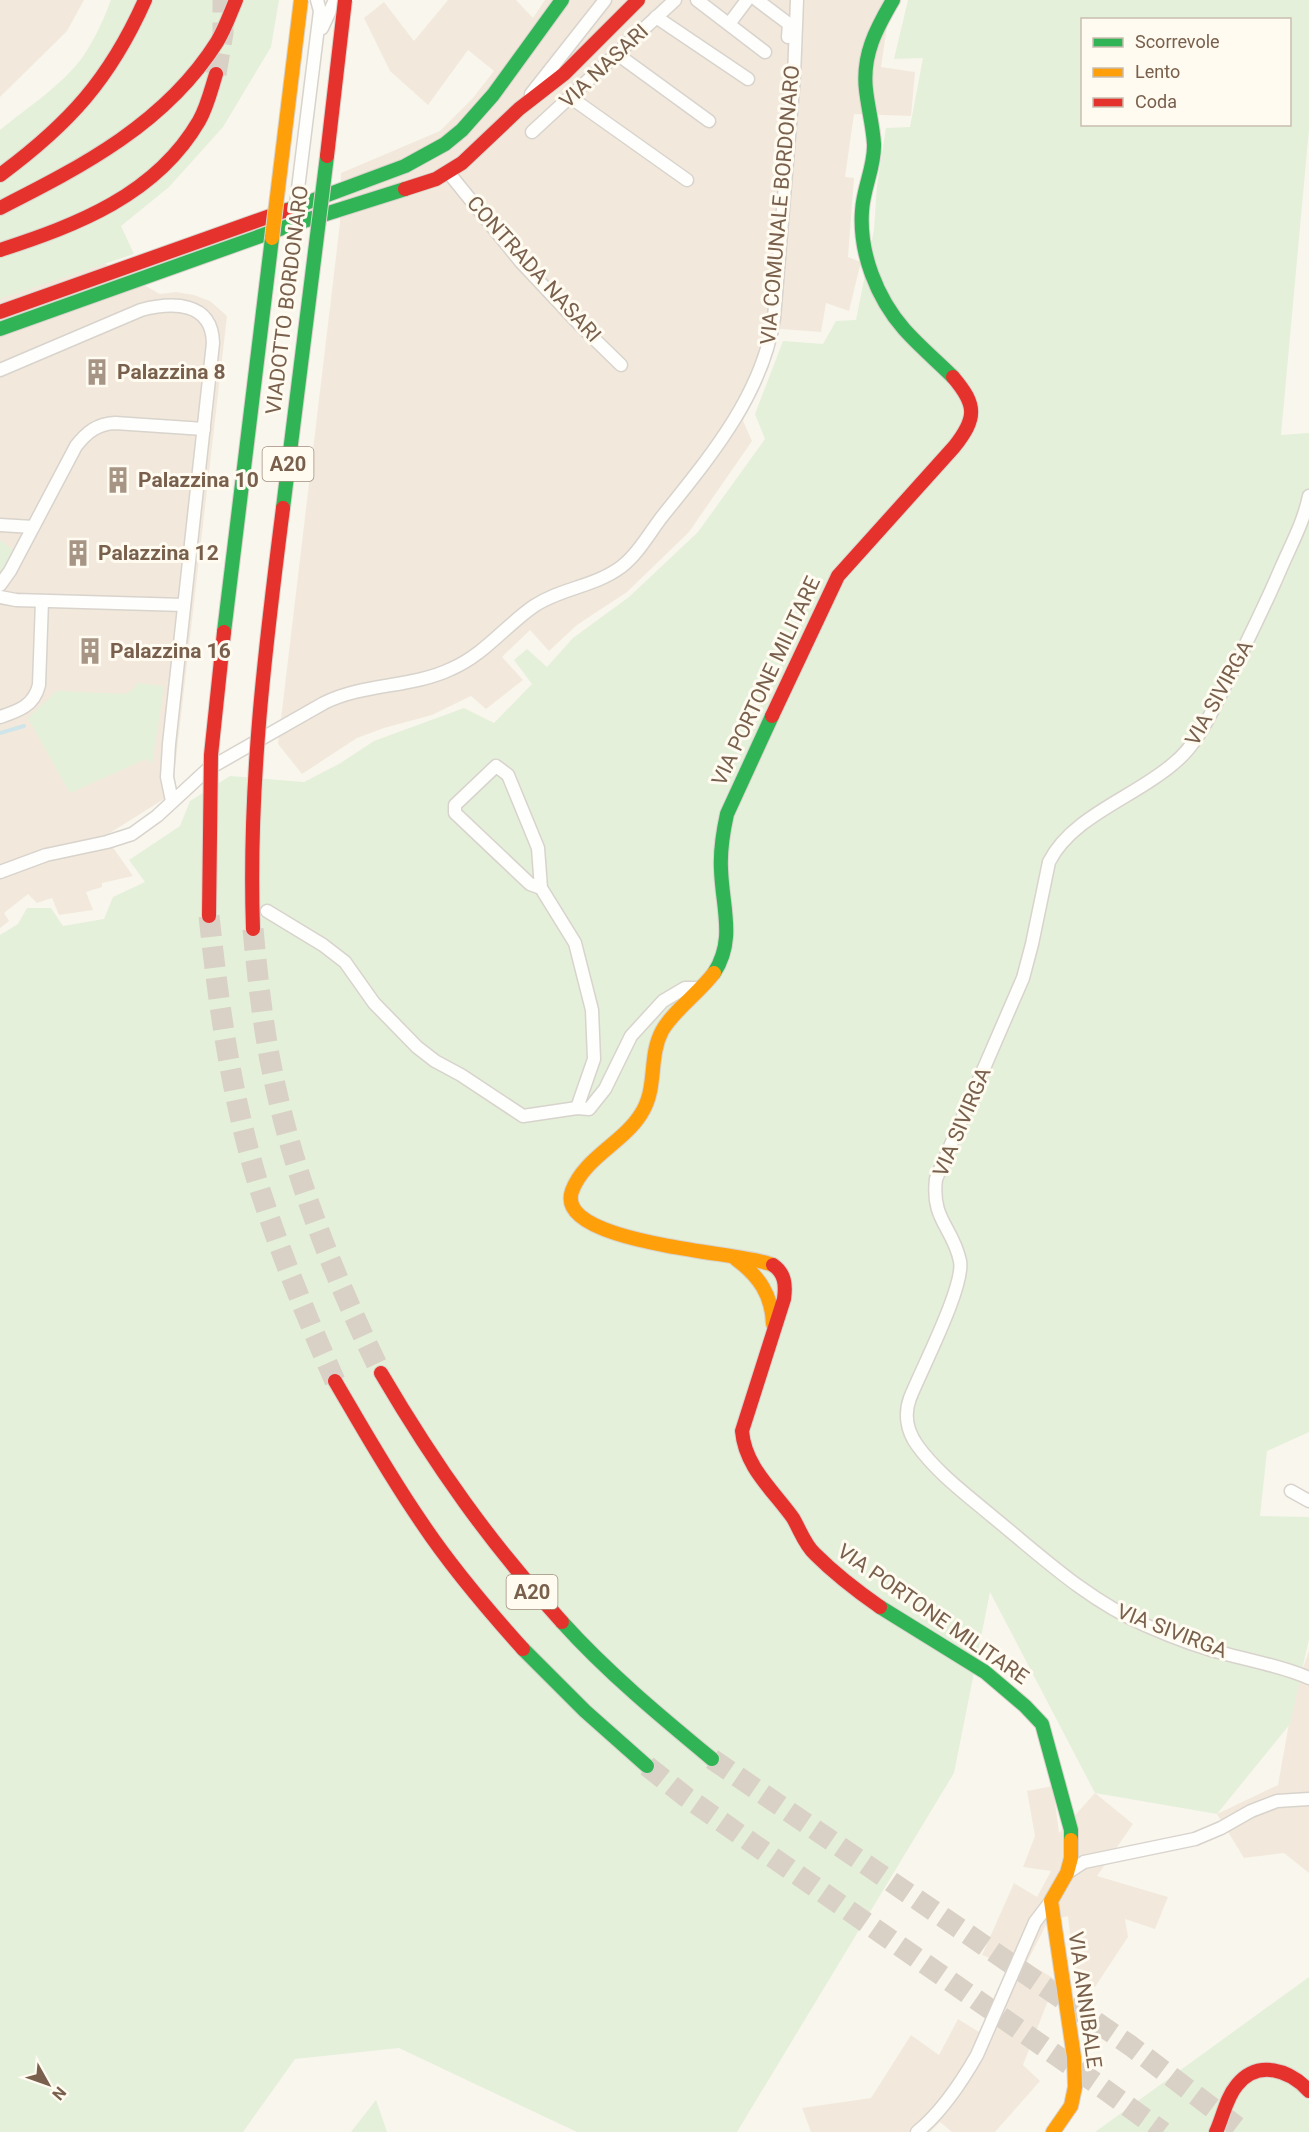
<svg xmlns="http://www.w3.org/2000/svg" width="1309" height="2132" font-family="Roboto,sans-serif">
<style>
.residential{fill:#f2e9dc}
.green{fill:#e4f0d9;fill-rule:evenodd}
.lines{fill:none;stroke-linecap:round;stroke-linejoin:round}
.stream{stroke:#cfe5ea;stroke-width:4}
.highway-tunnel{stroke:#d9d0c6;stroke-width:21;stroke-dasharray:21 10;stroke-linecap:butt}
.street-casing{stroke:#d8d3cc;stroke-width:15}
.fast-casing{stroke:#d9d3cc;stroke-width:16}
.slow-casing{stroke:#d9d3cc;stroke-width:16}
.jam-casing{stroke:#d9d3cc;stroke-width:16}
.street{stroke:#fefefc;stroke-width:12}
.fast{stroke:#30b455;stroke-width:14}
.slow{stroke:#ff9f0a;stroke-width:14}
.jam{stroke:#e5322d;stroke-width:14}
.fast-bridge-casing{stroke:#dad3cb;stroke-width:16;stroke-linecap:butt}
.slow-bridge-casing{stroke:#dad3cb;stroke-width:16;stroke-linecap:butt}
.jam-bridge-casing{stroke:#dad3cb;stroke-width:16;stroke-linecap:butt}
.fast-bridge{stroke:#30b455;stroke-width:14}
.slow-bridge{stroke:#ff9f0a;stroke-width:14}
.jam-bridge{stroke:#e5322d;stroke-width:14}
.labels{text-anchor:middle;stroke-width:6;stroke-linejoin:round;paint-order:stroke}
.shield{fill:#fffbf1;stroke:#a18e7e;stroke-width:1.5}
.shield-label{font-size:20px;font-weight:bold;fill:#79604c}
.street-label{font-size:21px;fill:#79604c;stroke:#fffbf1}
.poi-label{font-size:21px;font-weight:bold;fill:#79604c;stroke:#fffbf1;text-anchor:start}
</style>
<rect width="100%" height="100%" fill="#f9f6ee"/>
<!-- residential -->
<g class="residential">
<polygon points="0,0 84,0 67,31 0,97"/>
<polygon points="448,0 516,0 533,18 545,0 891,0 881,67 915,72 911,116 854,114 845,177 854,178 848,257 861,262 849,311 826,303 821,332 780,329 743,421 752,441 689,532 627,592 577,625 549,651 530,630 502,657 523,680 486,709 471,696 432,715 384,728 357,738 302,774 278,744 340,223 341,173 440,131 472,99 494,71 468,50 428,105 390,71 364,18 384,2 414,41"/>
<polygon points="88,254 160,294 176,292 194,295 210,301 227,316 172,794 105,836 133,876 102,883 102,887 86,892 93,910 59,915 52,898 37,903 28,894 4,913 9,921 0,928 0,287"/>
<polygon points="1309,1651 1309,1873 1284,1853 1244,1858 1217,1814 1278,1785 1295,1690"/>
<polygon points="1053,1786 1059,1833 1095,1793 1133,1824 1097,1876 1168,1897 1155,1929 1125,1919 1128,1937 1095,1987 1075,1976 1068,1916 1048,1921 1027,1962 1056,1980 1023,2065 1040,2081 995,2132 952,2132 940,2122 930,2132 811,2132 802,2108 871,2098 911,2035 939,2055 958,2019 979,2032 1009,1966 982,1955 1014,1883 1037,1897 1051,1871 1023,1867 1035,1836 1027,1791"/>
</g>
<!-- green -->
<g class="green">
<path d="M 111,0 L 279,0 L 271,47 L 223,127 L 169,187 L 121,226 L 134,254 L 0,299 L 0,130 C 28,107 63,85 84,55 C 95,38 104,19 111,0 Z"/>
<path d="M 908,0 L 1309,0 L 1309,129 L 1281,435 L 1309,433 L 1309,1432 L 1267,1451 L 1260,1516 L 1309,1517 L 1309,1639 L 1290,1724 L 1217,1814 L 1095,1793 L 990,1592 L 954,1773 L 737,2132 L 577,2132 L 399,2048 L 295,2059 L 243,2132 L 0,2132 L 0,935 L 18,924 L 27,908 L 51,908 L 63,926 L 104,919 L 113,897 L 145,882 L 129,860 L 180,826 L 190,801 L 230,776 L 304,782 L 339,764 L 374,741 L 464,708 L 494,723 L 532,684 L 514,660 L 527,649 L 547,667 L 573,638 L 629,597 L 698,532 L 765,439 L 755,414 L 783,341 L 823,344 L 836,321 L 856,320 L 874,230 L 877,185 L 886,128 L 910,127 L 923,58 L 894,59 ZM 1082,20 L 1290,20 L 1290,124 L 1082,124 Z"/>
<polygon points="0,540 13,550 0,573"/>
<polygon points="137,683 164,686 152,764 146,759 70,793 28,718 57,691 126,694 135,688"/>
<polygon points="1309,1977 1309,2132 1095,2132"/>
<polygon points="376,2100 387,2132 351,2132"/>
</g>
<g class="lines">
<!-- stream -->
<polyline class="stream" points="0,733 24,726"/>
<!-- highway-tunnel -->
<g class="highway-tunnel">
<polyline points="216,74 223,33 223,0"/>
<path d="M 209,916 C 219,1009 232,1101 260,1190 C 281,1255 307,1318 335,1381"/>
<path d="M 253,929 C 257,973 262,1017 270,1060 C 291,1170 332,1273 381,1373"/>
<polyline points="712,1759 1131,2046 1244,2132"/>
<polyline points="647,1766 686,1797 1100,2086 1163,2132"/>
</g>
<defs>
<g id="street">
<polyline points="697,0 765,52"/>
<polyline points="757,0 789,24 788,37"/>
<polyline points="656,17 748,79"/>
<polyline points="729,24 747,0"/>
<polyline points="322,28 335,0"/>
<polyline points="617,54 709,121"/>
<polyline points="531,94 605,0"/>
<polyline points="570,97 687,180"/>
<polyline points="532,132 675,0"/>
<polyline points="448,172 521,262 581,326 621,365"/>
<polyline points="295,213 320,11 317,0"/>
<path d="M 0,370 L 141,310 C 172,302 212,301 213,343 L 169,744 L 167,777 L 172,801"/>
<path d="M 1309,496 C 1304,521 1291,545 1281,568 C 1264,608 1245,646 1226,684 C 1211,713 1198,744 1173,764 C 1135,797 1072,816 1049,862 L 1032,944 L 1023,978 L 936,1179 C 931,1220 953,1227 960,1261 C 965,1286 921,1370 910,1398 C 904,1414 907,1431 917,1445 C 937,1473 967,1495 993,1517 C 1041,1556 1087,1600 1145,1625 C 1172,1637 1201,1648 1230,1655 C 1257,1662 1284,1667 1309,1678"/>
<polyline points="0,525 33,527"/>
<path d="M 0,585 L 10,571 L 76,446 C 87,432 97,424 115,423 L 204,429"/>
<polyline points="0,597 16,600 184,605"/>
<path d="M 0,717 C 18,711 34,706 39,685 L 42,601"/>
<path d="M 0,872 L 46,855 L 107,842 L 132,834 L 157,816 L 208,769 L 324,703 C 364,683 411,688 451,669 C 484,655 505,626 534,606 C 561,588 594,587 621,567 C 637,555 649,534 661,518 C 709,458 762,396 774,318 L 794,76 L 797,0"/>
<polyline points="541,888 530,884 455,813 455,805 496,766 508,775 538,848 541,888 575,943 592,1010 594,1059 577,1108"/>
<polyline points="267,911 323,945 345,962 374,1003 417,1047 435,1061 461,1075 523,1116 577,1108 589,1109 605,1089 631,1036 663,1001 685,988 701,988"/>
<polyline points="1291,1491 1309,1501"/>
<polyline points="1067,1873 1084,1862 1195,1839 1221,1828 1251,1811 1277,1801 1309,1799"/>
<path d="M 917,2132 C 942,2112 961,2083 977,2055 L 1035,1922 L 1051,1901"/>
</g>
<g id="fast">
<path d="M 893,0 C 876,29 862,55 866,90 C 868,108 873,126 874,144 C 875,167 863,188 862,211 C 859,253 877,298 904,329 C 919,346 937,361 953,377"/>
<polyline points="287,210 405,166 445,144 462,130 493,95 562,0"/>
<polyline points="0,329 294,224 405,189"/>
<path d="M 714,973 C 736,939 722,907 721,869 C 720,850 723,832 727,814 L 772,716"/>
<polyline points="880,1607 985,1672 1025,1706 1042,1724 1071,1830 1071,1840"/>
<path d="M 562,1622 C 607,1672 660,1716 712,1759"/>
<polyline points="523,1649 585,1711 647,1766"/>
</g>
<g id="slow">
<path d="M 714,973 C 699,993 673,1011 662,1031 C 648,1057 658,1088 641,1114 C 623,1143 584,1158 572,1191 C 553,1245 746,1252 773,1265"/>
<path d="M 736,1259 C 759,1276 772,1295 773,1324"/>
<polyline points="1053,2132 1071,2106 1075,2087 1074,2057 1051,1901 1067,1873 1071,1858 1071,1840"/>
</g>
<g id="jam">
<path d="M 0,175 C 69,124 110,79 145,0"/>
<polyline points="405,189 436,179 462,163 519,109 564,74 638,0"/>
<path d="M 0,208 C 83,166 166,123 217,42 C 225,29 230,14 236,0"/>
<path d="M 0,250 C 77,225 156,195 199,121 C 207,107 211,90 216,74"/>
<polyline points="0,312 287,210"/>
<path d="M 772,716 L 838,576 L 954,447 C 977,418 977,405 953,377"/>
<path d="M 773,1265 C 785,1273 786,1285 784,1299 L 742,1431 C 745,1467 773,1490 793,1518 C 800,1530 805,1545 815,1554 C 835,1574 857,1591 880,1607"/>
<path d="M 381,1373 C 435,1465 490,1543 562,1622"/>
<path d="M 335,1381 C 363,1429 390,1477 422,1523 C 452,1568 487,1609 523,1649"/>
<path d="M 1216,2132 C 1223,2117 1226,2098 1237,2085 C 1258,2059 1290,2070 1309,2091"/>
</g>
</defs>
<!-- street casing -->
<use href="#street" class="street-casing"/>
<!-- fast casing -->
<use href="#fast" class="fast-casing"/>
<!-- slow casing -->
<use href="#slow" class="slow-casing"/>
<!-- jam casing -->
<use href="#jam" class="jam-casing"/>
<!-- street -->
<use href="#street" class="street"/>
<!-- fast -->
<use href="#fast" class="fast"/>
<!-- slow -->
<use href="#slow" class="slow"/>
<!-- jam -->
<use href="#jam" class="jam"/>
<defs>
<g id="fast-bridge">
<polyline points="283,508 327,156"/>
<polyline points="224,632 272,238"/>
</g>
<polyline id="slow-bridge" points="272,238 301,0"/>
<g id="jam-bridge">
<polyline points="327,156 345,0"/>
<polyline points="209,916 211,755 224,632"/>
<path d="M 253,929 C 248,787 265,649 283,508"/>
</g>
</defs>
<!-- fast-bridge casing -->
<use href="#fast-bridge" class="fast-bridge-casing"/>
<!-- slow-bridge casing -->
<use href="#slow-bridge" class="slow-bridge-casing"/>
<!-- jam-bridge casing -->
<use href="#jam-bridge" class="jam-bridge-casing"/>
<!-- fast-bridge -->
<use href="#fast-bridge" class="fast-bridge"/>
<!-- slow-bridge -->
<use href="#slow-bridge" class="slow-bridge"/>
<!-- jam-bridge -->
<use href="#jam-bridge" class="jam-bridge"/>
</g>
<!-- icons -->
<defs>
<symbol id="building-bare" viewBox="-9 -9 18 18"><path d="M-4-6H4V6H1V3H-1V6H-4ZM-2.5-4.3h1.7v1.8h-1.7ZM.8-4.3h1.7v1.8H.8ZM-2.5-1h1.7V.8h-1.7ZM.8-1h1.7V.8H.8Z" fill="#a69485" stroke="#fffbf1" stroke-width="2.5" paint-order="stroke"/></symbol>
</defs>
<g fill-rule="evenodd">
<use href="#building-bare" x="78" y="353" width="38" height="38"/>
<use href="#building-bare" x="99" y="461" width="38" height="38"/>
<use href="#building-bare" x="59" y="534" width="38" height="38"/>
<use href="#building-bare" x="71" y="632" width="38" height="38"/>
</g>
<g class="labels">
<!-- shield labels -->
<g class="shield">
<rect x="262.5" y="447" width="51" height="34" rx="4.5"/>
<rect x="506.5" y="1575" width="51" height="34" rx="4.5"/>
</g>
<g class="shield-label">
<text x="288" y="471">A20</text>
<text x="532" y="1599">A20</text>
</g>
<!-- street labels -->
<g class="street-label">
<text transform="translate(604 66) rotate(-43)" y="7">VIA NASARI</text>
<text transform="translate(780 205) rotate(-85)" y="7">VIA COMUNALE BORDONARO</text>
<text transform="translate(534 269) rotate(48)" y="7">CONTRADA NASARI</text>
<text transform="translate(287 300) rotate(-83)" y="7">VIADOTTO BORDONARO</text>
<text transform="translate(766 681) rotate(-65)" y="7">VIA PORTONE MILITARE</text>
<text transform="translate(1219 693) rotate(-61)" y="7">VIA SIVIRGA</text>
<text transform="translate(962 1122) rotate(-67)" y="7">VIA SIVIRGA</text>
<text transform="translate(933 1614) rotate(35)" y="7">VIA PORTONE MILITARE</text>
<text transform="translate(1172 1631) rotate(21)" y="7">VIA SIVIRGA</text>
<text transform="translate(1085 2000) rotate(82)" y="7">VIA ANNIBALE</text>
</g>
<!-- poi labels -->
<g class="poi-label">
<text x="117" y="379">Palazzina 8</text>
<text x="138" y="487">Palazzina 10</text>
<text x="98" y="560">Palazzina 12</text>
<text x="110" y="658">Palazzina 16</text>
</g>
</g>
<!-- legend -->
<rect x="1081" y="18" width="210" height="108" fill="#fffbf1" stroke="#c9bdaf" stroke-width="1.5"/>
<rect x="1093" y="38" width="30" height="9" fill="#30b455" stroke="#c9bdaf" stroke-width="1.5"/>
<text x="1135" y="48" font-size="18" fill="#79604c">Scorrevole</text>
<rect x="1093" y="68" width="30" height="9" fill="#ff9f0a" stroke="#c9bdaf" stroke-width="1.5"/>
<text x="1135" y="78" font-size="18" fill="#79604c">Lento</text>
<rect x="1093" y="98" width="30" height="9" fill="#e5322d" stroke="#c9bdaf" stroke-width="1.5"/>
<text x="1135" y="108" font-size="18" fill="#79604c">Coda</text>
<!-- north arrow -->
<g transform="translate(48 2084) rotate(130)" stroke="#fffbf1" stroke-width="4.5" paint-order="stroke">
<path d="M0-4.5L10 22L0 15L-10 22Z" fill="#79604c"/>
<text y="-9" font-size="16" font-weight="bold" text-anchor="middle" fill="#79604c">N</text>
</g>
</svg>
